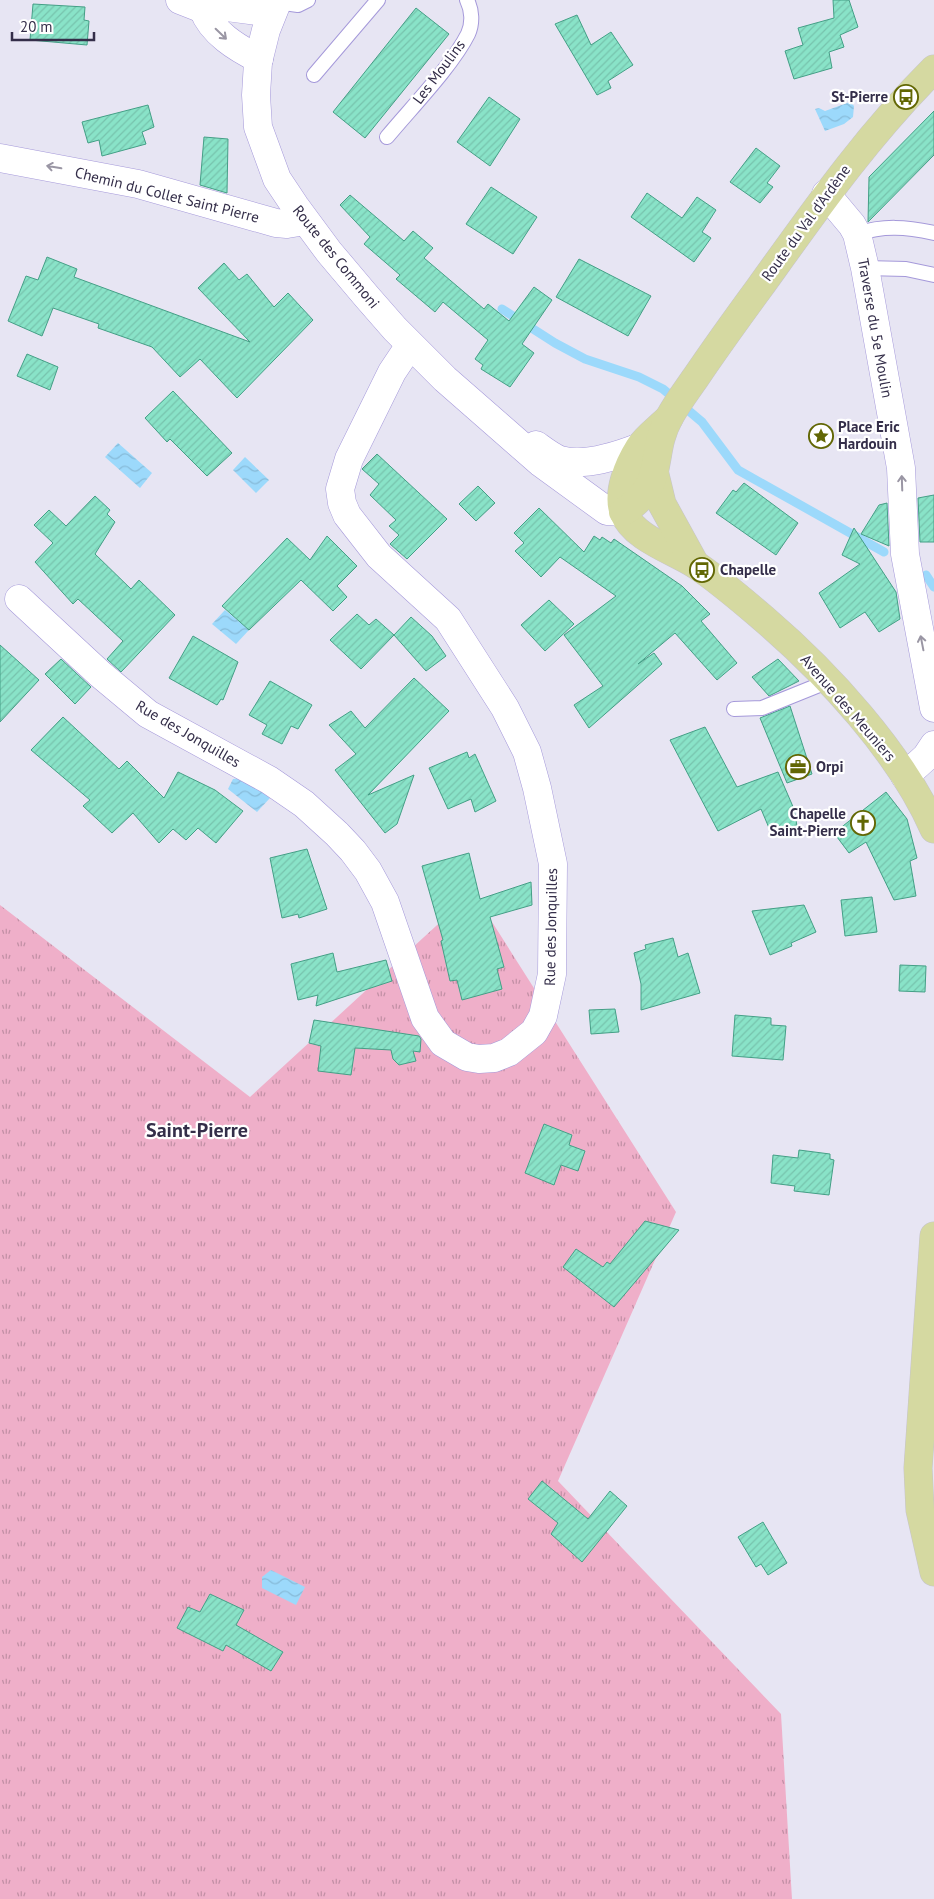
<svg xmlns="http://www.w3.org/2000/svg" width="934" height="1899" font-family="'PT Sans',sans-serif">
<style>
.grass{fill:url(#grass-tufts)}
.water{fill:url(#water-waves)}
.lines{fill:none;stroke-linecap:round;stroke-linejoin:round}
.stream{stroke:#9cd9fb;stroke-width:9}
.building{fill:url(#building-hatch);stroke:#449f86}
.service-casing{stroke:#a599da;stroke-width:16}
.minor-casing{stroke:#a599da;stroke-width:29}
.tertiary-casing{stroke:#a599da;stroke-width:29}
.primary-casing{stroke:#c6c4cc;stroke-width:29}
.service{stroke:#fff;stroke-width:14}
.minor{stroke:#fff;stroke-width:28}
.tertiary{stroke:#fff;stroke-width:28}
.primary{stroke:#d5d9a1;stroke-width:28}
.oneway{stroke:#9a96a4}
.labels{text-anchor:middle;stroke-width:4.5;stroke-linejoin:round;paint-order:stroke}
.street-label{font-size:15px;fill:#342e49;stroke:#fff}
.poi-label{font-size:15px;font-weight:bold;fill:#342e49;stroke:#fff;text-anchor:start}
.district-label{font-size:20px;font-weight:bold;fill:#342e49;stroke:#fff}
</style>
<defs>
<pattern id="grass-tufts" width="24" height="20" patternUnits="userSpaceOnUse" patternTransform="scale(1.25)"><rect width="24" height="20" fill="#efafc9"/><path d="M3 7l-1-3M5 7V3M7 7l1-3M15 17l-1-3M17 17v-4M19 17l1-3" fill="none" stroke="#c28fa5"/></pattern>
<pattern id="water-waves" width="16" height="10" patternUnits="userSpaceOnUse" patternTransform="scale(1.25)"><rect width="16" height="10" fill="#9cd9fb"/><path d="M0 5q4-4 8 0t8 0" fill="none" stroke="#87bbd9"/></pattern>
<pattern id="building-hatch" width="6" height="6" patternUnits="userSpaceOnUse" patternTransform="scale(1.25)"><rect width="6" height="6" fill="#89e3c8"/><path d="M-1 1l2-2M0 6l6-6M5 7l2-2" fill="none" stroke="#77c3ad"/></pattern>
</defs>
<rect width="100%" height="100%" fill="#e7e5f3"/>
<!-- grass -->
<polygon class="grass" points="473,892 676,1212 558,1481 781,1714 792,1899 0,1899 0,905 250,1097"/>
<!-- water -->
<g class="water">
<polygon points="850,102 854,106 853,117 844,124 825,131 815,109 819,108 825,111"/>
<polygon points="118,443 152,473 140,488 105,457"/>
<polygon points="245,457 269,480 256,493 233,470"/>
<polygon points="225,610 249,630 236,644 212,624"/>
<polygon points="242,778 270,798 257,812 228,789 233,779"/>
<polygon points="271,1570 305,1587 296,1605 262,1588 262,1577"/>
</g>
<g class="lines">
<!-- stream -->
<g class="stream">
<polyline points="502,309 555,343 585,359 639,377 663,389 702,422 738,470 884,552"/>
<polyline points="926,575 934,587"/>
</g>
</g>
<!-- building -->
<g class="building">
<polygon points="833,0 849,0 858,27 840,35 844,47 829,52 832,68 794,79 785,51 803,45 798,28 834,18"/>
<polygon points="33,4 85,7 84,20 89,21 87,45 30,40"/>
<polygon points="416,8 449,34 365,138 333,112"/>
<polygon points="577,15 591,45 611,32 633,65 608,81 611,88 597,95 555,24"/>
<polygon points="489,97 520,119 490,166 457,142"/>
<polygon points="148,105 154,127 142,132 146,144 102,156 99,140 88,143 82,122"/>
<polygon points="934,111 934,155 868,222 869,177"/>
<polygon points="204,137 228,139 227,193 200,185"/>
<polygon points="756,148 780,166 767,183 773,187 760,203 730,182"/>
<polygon points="491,187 537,217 513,254 466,224"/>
<polygon points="647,193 682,218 697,197 716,210 702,232 711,238 694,262 631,217"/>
<polygon points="350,195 404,241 413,231 433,248 424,258 484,309 488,304 509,321 534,287 552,300 522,344 534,353 510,387 481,369 483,365 475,359 488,340 443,302 435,312 396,279 400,275 364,244 370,237 340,205"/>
<polygon points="47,257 77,269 74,277 250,342 198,288 224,263 239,280 247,274 274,307 288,293 313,320 237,398 200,359 180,377 152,347 98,328 99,324 53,308 42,336 8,321 26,276 38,280"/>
<polygon points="579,259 651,296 628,336 556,297"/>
<polygon points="27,354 58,367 50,390 17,376"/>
<polygon points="173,391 232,453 207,476 170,439 167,442 145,418"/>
<polygon points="377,454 447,519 407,559 390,544 399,535 389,526 396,520 370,495 379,484 362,469"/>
<polygon points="744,483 798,523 776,555 716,513 733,490 736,492"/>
<polygon points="478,486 495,503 476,521 459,504"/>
<polygon points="934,495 934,542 920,542 918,498"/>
<polygon points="95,496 110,510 107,514 115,522 95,554 131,589 139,580 175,615 121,672 107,659 123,641 78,599 73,604 35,562 53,543 34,525 49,510 66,526"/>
<polygon points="887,503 889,546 861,534 879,505"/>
<polygon points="539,508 584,552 594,536 600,540 602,537 611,543 614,539 682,586 710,614 701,621 737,663 717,680 675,633 638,664 654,653 662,664 589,728 574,705 603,686 564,635 616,596 560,557 541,577 515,551 524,543 514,533"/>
<polygon points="854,528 896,592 900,619 879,632 865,612 840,628 819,593 860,564 842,555"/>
<polygon points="327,536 357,566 337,586 347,597 333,611 301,580 249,630 222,606 287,538 310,560"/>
<polygon points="549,600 574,624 545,651 521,625"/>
<polygon points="357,614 369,625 376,619 394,635 361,669 330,640"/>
<polygon points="411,617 432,636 446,656 426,671 394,635"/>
<polygon points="193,636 238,662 223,700 221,699 217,705 169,678"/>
<polygon points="0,645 39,680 0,722"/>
<polygon points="61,659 91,687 75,704 45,674"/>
<polygon points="778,659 799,681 769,696 752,677"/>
<polygon points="414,678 449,711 368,795 414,775 397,824 385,833 335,770 356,754 329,725 351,711 365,728"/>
<polygon points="270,681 312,705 298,729 291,726 282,744 262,734 267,725 249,715"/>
<polygon points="790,706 812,774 787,783 760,718"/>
<polygon points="63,717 119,769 127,761 164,798 178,772 215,790 243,811 216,843 198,828 186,840 173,829 159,843 133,813 112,833 83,806 90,800 31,750"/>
<polygon points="705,727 737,787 778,772 794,809 797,826 772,835 761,809 718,831 670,740"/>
<polygon points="467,752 469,758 475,754 496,801 475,812 471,799 448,809 429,768"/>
<polygon points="886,792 907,819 917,858 910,861 916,896 894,900 866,842 849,853 834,833"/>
<polygon points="307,849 327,909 299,918 298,914 282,918 270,858"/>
<polygon points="469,853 480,899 531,882 532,905 490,917 504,967 497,969 502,989 462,1000 457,980 450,981 441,941 443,940 422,866"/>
<polygon points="872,897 877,932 845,936 841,900"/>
<polygon points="804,905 816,932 791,943 792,946 770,955 752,911"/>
<polygon points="673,938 678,957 688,953 700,993 641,1010 641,984 634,953 646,949 645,945"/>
<polygon points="333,953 337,972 386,960 392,981 316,1006 318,995 298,1000 291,964"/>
<polygon points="900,965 926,966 925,992 899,991"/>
<polygon points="615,1009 619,1032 591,1034 589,1010"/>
<polygon points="735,1015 771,1018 771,1025 786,1026 783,1060 732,1056"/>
<polygon points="314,1020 419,1036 421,1039 420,1052 413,1051 416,1061 399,1065 393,1059 391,1050 355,1048 351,1075 318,1071 321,1046 309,1043"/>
<polygon points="544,1124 572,1135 569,1145 585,1151 578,1171 561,1165 554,1185 525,1173"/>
<polygon points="799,1150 830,1154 830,1159 834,1160 829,1195 794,1191 795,1186 771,1183 773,1155 798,1158"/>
<polygon points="645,1221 679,1230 614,1307 563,1267 576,1249 603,1267 607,1262 610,1264"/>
<polygon points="542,1481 588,1519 610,1491 627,1506 582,1562 551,1534 558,1523 528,1499"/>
<polygon points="763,1522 787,1563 768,1575 761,1564 756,1567 738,1537"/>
<polygon points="210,1594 244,1610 236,1625 283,1652 271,1671 226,1645 223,1651 177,1628 188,1607 200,1612"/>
</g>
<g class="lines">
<defs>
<g id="service">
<polyline points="277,2 298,5 308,0"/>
<polyline points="314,75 378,0"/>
<path d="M 387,137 C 411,108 452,66 468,34 C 473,23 472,10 467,0"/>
<path d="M 857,234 C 884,225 906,227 934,233"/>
<polyline points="865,268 906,269 934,275"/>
<polyline points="734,709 762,708 829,681"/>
</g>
<g id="minor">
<polyline points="180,0 203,9"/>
<path d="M 259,59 C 237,48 212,33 203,9 L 227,7 L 272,13"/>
<polyline points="0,158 138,184 276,223 287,224 305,221"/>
<polyline points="826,194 852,225 857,234 865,268 901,468 905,554 934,708"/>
<polyline points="19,599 100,674 148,714 269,780 304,804 337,834 353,851 368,871 385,902 425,1018 443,1043 467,1057 479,1059 494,1058 509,1052 534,1032 543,1016 552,974 553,864 537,788 527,752 505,708 448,619 379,556 347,515 342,503 340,489 349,459 392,372 410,345"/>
<polyline points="905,776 926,757 934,745"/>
</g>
<g id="tertiary">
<polyline points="278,0 266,30 258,62 256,95 258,127 277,179 295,206 329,252 367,297 395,329 445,379 541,463 607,511 623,512"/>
<path d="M 536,445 C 543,450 552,457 560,460 C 585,467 617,456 640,447"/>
</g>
<g id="primary">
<path d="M 669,418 C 659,428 646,437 639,448 C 629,464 616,493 624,513 C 633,538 675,551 696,565 C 720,581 743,601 764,619 C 827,673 901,753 934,829"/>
<polyline points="655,475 662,504 695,564"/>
<path d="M 623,512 C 668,483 648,457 669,418 C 677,403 687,390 696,377 C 717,346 738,317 760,287 C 816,209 866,137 934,69"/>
<polyline points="934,1236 918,1468 920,1510 934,1572"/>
</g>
</defs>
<!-- service casing -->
<use href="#service" class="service-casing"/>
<!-- minor casing -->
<use href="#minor" class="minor-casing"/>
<!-- tertiary casing -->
<use href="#tertiary" class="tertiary-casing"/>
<!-- primary casing -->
<use href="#primary" class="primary-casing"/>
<!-- service -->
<use href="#service" class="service"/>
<!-- minor -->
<use href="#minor" class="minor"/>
<!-- tertiary -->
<use href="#tertiary" class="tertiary"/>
<!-- primary -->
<use href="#primary" class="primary"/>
</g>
<!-- one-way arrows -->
<defs><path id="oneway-shaft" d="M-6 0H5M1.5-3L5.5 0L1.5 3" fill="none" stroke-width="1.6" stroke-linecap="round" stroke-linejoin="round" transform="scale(1.25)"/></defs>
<g class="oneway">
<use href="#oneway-shaft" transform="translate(221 34) rotate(44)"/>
<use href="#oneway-shaft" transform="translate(54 167) rotate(-170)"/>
<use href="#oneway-shaft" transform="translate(902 483) rotate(-92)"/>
<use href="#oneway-shaft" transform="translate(922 643) rotate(-101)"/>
</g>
<!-- icons -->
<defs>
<symbol id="bus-ring" viewBox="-11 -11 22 22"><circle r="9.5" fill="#fff" stroke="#626704" stroke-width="1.5"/><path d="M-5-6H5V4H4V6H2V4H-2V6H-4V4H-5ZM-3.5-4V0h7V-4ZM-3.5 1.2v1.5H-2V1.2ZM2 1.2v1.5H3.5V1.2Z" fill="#626704"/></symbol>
<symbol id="sight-ring" viewBox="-11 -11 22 22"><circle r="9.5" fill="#fff" stroke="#626704" stroke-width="1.5"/><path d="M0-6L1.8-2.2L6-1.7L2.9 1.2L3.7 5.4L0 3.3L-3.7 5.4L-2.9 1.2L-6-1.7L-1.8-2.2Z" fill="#626704"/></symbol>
<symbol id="office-ring" viewBox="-11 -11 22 22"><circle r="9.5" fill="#fff" stroke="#626704" stroke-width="1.5"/><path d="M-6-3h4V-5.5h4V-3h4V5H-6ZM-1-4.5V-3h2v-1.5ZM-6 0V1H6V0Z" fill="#626704"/></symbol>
<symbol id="church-ring" viewBox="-11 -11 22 22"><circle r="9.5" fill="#fff" stroke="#626704" stroke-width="1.5"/><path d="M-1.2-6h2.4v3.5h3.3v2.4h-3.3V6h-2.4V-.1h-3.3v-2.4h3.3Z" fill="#626704"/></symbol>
</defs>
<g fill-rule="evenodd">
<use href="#bus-ring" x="892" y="83" width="28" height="28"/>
<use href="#sight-ring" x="807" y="422" width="28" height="28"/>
<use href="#bus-ring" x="688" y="556" width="28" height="28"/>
<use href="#office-ring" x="784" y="753" width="28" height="28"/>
<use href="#church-ring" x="849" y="809" width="28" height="28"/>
</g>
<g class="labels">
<!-- street labels -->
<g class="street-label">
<text transform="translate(439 72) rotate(-53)" y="5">Les Moulins</text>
<text transform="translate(167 195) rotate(14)" y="5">Chemin du Collet Saint Pierre</text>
<text transform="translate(806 223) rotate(-54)" y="5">Route du Val d'Ardène</text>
<text transform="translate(336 257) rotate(51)" y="5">Route des Commoni</text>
<text transform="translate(875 328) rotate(80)" y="5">Traverse du 5e Moulin</text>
<text transform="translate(848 708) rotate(49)" y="5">Avenue des Meuniers</text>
<text transform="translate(188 734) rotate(30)" y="5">Rue des Jonquilles</text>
<text transform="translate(551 927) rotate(-89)" y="5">Rue des Jonquilles</text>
</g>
<!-- poi labels -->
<g class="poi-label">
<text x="888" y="102" text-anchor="end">St-Pierre</text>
<text x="838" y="432">Place Eric<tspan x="838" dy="17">Hardouin</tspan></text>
<text x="720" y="575">Chapelle</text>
<text x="816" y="772">Orpi</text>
<text x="846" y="819" text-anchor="end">Chapelle<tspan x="846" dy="17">Saint-Pierre</tspan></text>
</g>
<!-- district labels -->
<g class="district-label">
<text x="197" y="1137">Saint-Pierre</text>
</g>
</g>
<!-- scale -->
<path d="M12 32v8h82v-8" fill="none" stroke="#342e49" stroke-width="2.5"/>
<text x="20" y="32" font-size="15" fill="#342e49" stroke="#ffffff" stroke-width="4" paint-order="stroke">20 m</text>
</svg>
